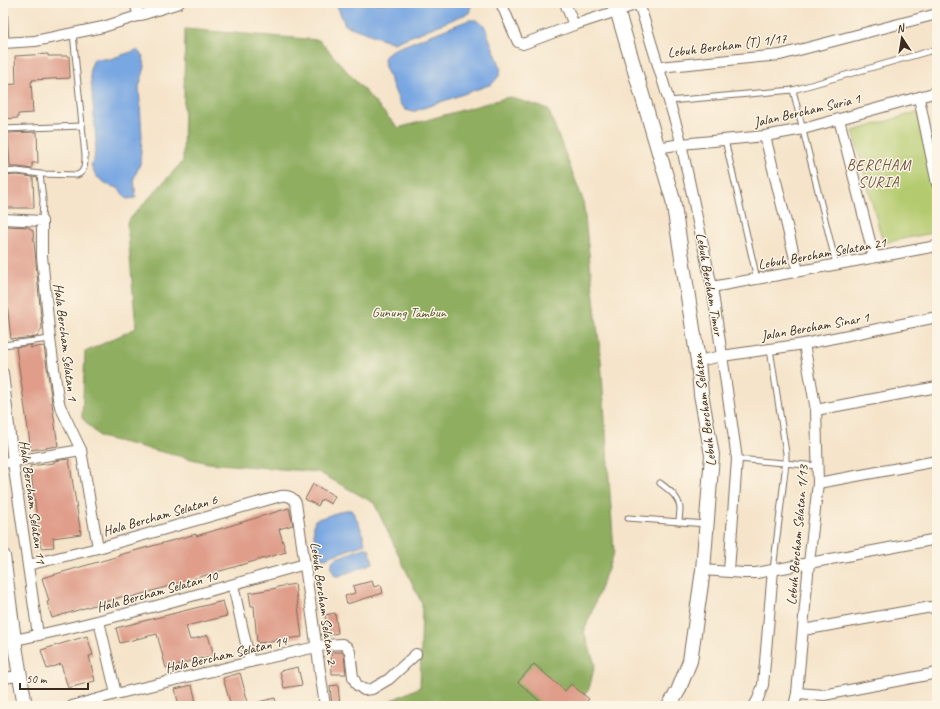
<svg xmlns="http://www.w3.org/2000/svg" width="940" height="709" font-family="Caveat,sans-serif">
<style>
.green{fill:#b4ca6e;stroke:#787a46}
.forest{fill:#8fae61;stroke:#656c40}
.water{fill:#79a7e2;stroke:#5a6880}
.building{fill:#df9d8a}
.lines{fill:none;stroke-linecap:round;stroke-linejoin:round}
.lane-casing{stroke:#7c6b5a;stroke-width:7}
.street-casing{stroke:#7c6b5a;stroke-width:12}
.secondary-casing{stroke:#7c6b5a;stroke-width:16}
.lane{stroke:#fff;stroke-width:5}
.street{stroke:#fff;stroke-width:10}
.secondary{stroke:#fff;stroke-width:14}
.labels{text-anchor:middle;stroke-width:3;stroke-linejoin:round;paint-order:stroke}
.street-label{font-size:14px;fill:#3b2a1e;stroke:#fcf5e5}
.park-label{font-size:14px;fill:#595232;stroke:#fcf5e5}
.neighbourhood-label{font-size:15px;letter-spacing:1px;fill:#745244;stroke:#fcf5e5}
</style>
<rect width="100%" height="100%" fill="#fcf5e5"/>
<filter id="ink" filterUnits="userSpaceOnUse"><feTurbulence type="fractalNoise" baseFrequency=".025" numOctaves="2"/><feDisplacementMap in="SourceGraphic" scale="8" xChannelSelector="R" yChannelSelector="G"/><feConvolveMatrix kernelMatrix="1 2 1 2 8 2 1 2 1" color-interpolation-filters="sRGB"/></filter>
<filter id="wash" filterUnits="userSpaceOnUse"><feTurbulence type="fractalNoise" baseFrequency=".012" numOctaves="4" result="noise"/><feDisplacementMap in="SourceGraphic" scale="16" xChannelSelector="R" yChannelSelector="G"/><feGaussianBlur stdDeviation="0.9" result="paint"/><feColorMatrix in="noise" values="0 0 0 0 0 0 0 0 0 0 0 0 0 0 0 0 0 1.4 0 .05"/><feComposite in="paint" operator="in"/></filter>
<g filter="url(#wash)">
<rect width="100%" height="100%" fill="#f5e4ca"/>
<!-- green -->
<polygon class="green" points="918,112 937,206 937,232 883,243 853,131"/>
<!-- forest -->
<polygon class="forest" points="185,29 319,40 398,128 509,97 548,109 583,200 601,360 614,552 584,632 595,664 589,689 576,706 379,706 420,687 422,604 374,503 318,472 208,463 100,437 82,418 85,352 136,328 127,222 183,161"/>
<!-- water -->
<g class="water">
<polygon points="336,3 472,3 469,13 394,43 345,25"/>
<polygon points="469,20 476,20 484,25 501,68 499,76 492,84 412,112 406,110 400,104 385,67 384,58 390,51"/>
<polygon points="137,50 143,56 145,67 139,87 142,137 140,164 134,178 136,198 127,199 118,188 108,185 96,176 91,165 94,160 96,140 90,69 94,59 110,59"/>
<path d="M 345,510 L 351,510 C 357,517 364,535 365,544 L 325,558 L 320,557 C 315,549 312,529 315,520 Z"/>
<path d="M 364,548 L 368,548 L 370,551 L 373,563 L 339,576 L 335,576 C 332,572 330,563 334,559 Z"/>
</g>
<g id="blocks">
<!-- building -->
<g class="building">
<polygon points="48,54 48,56 69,56 70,78 32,80 33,81 31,82 33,113 18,114 18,118 3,119 3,85 16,84 15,56"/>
<polygon points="37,132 38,163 32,163 32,169 18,167 10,167 8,133"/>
<polygon points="17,175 33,177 34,208 3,208 3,176"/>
<polygon points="7,226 28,227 33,231 42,328 37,337 15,339 15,338 11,339 3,268 3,229"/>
<polygon points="32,345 30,348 44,346 58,446 31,450 16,347"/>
<polygon points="69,459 81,534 53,538 54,547 41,548 30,466 54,463 54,461"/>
<polygon points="313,484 335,496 331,504 322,499 318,506 305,499"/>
<polygon points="289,508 293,525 279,529 286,552 210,574 125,599 124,596 52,618 47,602 49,601 42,578 119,556 119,555 196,534 196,536"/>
<polygon points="372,581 374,587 381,585 383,593 347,604 345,596 355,593 353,586"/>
<polygon points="295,584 302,637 276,640 276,641 257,643 254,606 251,606 249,593 277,588 277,587"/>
<polygon points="223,601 227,616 186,626 190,640 208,635 214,656 202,659 202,658 166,668 157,634 120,643 116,628"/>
<polygon points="335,613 338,633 328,635 325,615"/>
<polygon points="87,636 93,655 89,656 95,681 68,688 61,664 47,669 41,650"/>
<polygon points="331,652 342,652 344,654 346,674 332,674"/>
<polygon points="534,664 565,691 571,684 589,699 582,706 545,706 518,682"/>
<polygon points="298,667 302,685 284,688 280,671"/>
<polygon points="240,673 249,706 231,706 223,678"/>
<polygon points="192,685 197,706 179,706 175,689"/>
<polygon points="338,685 340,706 332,706 330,686"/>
<polygon points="275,698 277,706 254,706 254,703"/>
</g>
</g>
</g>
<g filter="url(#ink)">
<use href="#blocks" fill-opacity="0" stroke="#7c6b5a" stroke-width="1"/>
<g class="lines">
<defs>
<g id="lane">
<polyline points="4,3 6,43"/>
<polyline points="793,90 836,264"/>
<polyline points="669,101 793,90 937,49"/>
<polyline points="3,129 82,126"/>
<polyline points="725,140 757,279"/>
<path d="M 3,172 L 17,171 L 40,174 L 77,175 C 85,172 85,164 85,156 L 73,33"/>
<polyline points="40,174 43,199 42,221"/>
<polyline points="3,345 50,339"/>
<polyline points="770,349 786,453 786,463 773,570"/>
<polyline points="737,459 818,466"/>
<path d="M 660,483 C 668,489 679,497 680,508 C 680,513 679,518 679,522"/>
<polyline points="628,518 706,524"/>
</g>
<g id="street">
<polyline points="135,3 139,16"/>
<polyline points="501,3 517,40 518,42 523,44 574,25 641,3"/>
<polyline points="565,3 574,25"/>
<polyline points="639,3 679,134 712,287 737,459 729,571"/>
<polyline points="3,43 35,41 103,27 179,3"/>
<polyline points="659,67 780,55 937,14"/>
<polyline points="919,98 937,184"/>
<polyline points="839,119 874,257"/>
<polyline points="765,136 798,271"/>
<polyline points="658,148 681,144 765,136 803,129 937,92"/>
<polyline points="3,219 42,221 42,256 50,339 58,398 60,406 81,450 98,548"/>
<polyline points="712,287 937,246"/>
<polyline points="698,361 722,356 804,344 937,317"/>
<polyline points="3,373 13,462 38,635"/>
<polyline points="816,410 937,387"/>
<polyline points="3,463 81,450"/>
<polyline points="818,483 937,461"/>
<path d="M 28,565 L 98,548 L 281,496 C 288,495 293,497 296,503 L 325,706"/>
<polyline points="703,570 744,573 756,573 937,539"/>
<polyline points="233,585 250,662"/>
<polyline points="99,621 116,694"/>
<polyline points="803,630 937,606"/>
<path d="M 14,640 C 62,631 109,618 156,606 C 206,592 256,578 305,564"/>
<polyline points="3,678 19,676"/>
<polyline points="797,693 824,695 937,673"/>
<polyline points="72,706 116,694 250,662 325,645 342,644 347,647 350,652 353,677 357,685 364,690 372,689 389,679 416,654"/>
<polyline points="754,706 758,699 763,685 773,570"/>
<polyline points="794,706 797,693 809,563 818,483 816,410 804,344"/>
</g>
<g id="secondary">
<polyline points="615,3 673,200 698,361 701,394 712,455 703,570 690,661 678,691 669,706"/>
<polyline points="3,556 14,640 25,706"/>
</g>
</defs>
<!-- lane casing -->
<use href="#lane" class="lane-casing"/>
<!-- street casing -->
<use href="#street" class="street-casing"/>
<!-- secondary casing -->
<use href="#secondary" class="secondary-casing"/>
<!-- lane -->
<use href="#lane" class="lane"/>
<!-- street -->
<use href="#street" class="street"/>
<!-- secondary -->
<use href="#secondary" class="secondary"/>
</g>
</g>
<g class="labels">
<!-- street labels -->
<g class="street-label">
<text transform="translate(727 45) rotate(-7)" y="5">Lebuh Bercham (T) 1/17</text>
<text transform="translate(807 110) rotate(-13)" y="5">Jalan Bercham Suria 1</text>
<text transform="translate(822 253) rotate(-10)" y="5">Lebuh Bercham Selatan 21</text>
<text transform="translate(710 284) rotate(80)" y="5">Lebuh Bercham Timur</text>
<text transform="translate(815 326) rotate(-10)" y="5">Jalan Bercham Sinar 1</text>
<text transform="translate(66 342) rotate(83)" y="5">Hala Bercham Selatan 1</text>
<text transform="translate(704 410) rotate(-97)" y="5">Lebuh Bercham Selatan</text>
<text transform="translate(33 502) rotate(82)" y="5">Hala Bercham Selatan 11</text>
<text transform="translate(160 515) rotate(-16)" y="5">Hala Bercham Selatan 6</text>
<text transform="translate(797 535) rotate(-85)" y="5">Lebuh Bercham Selatan 1/13</text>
<text transform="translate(157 591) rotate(-15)" y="5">Hala Bercham Selatan 10</text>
<text transform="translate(324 603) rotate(82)" y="5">Lebuh Bercham Selatan 2</text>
<text transform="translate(226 654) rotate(-13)" y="5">Hala Bercham Selatan 14</text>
</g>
<!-- park labels -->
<g class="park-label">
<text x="409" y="317">Gunung Tambun</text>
</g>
<!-- neighbourhood labels -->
<g class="neighbourhood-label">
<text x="879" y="170">BERCHAM<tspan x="879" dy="17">SURIA</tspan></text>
</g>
</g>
<!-- margin -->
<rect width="940" height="709" fill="none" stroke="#fcf5e5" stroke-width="16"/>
<!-- north arrow -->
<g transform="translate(902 38) rotate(348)" stroke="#fcf5e5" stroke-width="3" paint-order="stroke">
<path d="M0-3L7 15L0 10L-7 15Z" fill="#3b2a1e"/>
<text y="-6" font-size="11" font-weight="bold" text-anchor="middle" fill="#3b2a1e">N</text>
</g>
<!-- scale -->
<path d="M20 683v6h68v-6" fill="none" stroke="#3b2a1e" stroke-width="2"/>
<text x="26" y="683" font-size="12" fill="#3b2a1e" stroke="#fcf5e5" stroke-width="3" paint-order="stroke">50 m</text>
</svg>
